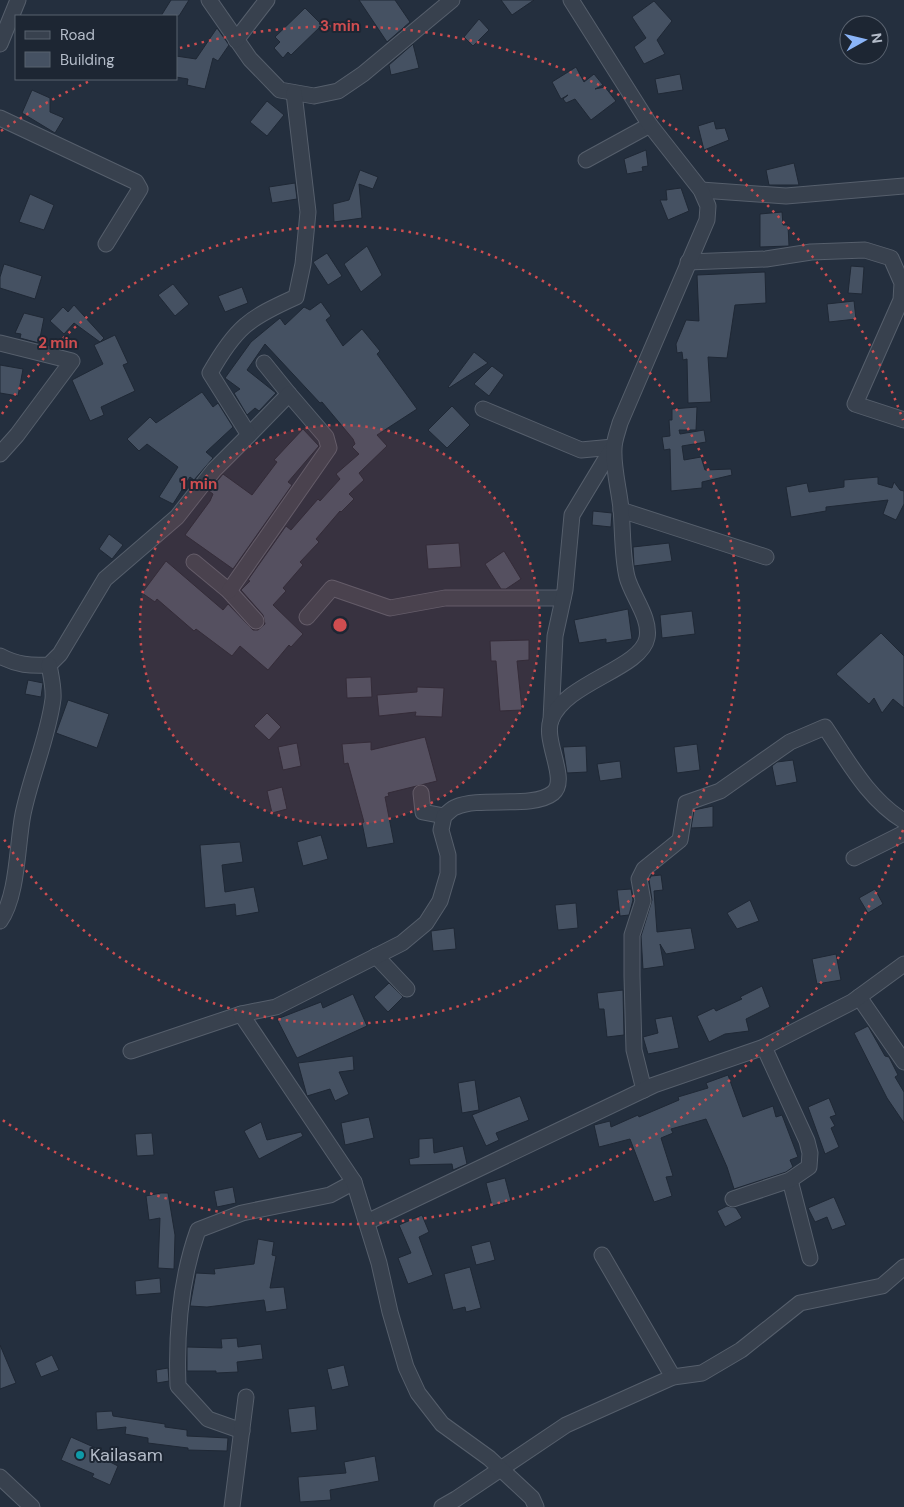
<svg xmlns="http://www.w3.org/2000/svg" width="904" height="1507" font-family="'DM Sans',sans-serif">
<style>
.building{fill:#455162;stroke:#1f2835}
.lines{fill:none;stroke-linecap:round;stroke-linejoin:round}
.minor-casing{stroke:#565f6c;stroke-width:17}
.minor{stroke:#38414e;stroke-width:15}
.ring{fill:none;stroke:#ce4d50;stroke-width:2.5;stroke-dasharray:2.5 5}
.culture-dot{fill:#0f9aa8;stroke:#1d2633;stroke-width:2}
.labels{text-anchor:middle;stroke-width:4;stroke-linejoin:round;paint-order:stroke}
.poi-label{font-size:18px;fill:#b4bcc9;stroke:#1d2633;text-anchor:start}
.centre{fill:#ce4d50;stroke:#1d2633;stroke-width:2.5}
.ring-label{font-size:15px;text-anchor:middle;font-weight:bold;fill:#ce4d50;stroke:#1d2633;stroke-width:4;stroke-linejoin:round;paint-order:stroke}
</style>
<rect width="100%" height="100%" fill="#242f3e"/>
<!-- building -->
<g class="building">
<polygon points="171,0 189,0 179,16 161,16"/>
<polygon points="359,0 395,0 410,22 387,42"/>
<polygon points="501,0 534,0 512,15"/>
<polygon points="654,1 672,21 657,40 665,54 644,64 634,47 646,38 632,17"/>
<polygon points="305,8 322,25 291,55 288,52 283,58 274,48 280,42 275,37"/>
<polygon points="479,19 489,30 473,46 464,37"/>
<polygon points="217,28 229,45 218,61 213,58 205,89 187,85 188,79 176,77 176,56 196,59"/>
<polygon points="413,44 419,68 391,75 389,65"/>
<polygon points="576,67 584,82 594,74 603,85 595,89 605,87 616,101 591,120 575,99 566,103 563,99 568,95 561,99 552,82"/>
<polygon points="680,74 683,90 658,94 655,79"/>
<polygon points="32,90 50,98 50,112 64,118 55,133 22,113"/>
<polygon points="267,101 284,115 267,136 250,122"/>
<polygon points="714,121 716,129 725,128 729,140 704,150 698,126"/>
<polygon points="646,150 648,166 642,167 643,171 627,174 624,159"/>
<polygon points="794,163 799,185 769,185 766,170"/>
<polygon points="360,170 378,177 373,189 359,184 362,218 334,222 333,204 349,200"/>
<polygon points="295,183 297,199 272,203 269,187"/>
<polygon points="681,188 689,211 668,220 660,200 667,200 666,190"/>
<polygon points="30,194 54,205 44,230 19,222"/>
<polygon points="782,212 783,225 788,225 789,246 760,247 760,214"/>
<polygon points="367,246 382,275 361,292 344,264"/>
<polygon points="327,253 342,276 328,285 313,262"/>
<polygon points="4,264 42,276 35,299 0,288 0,277"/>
<polygon points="851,266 864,267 862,294 848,293"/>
<polygon points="765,272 766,303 735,305 727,358 708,357 711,402 688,403 687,359 683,360 682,352 677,353 676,344 686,320 699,321 697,275"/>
<polygon points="173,284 189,304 175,316 158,295"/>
<polygon points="242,287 248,303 225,312 218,296"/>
<polygon points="854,301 856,319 829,322 827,304"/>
<polygon points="321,302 331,316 326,320 343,346 362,329 380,351 377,354 417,409 377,435 387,446 359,473 364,480 349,494 354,499 341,512 340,511 316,539 319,542 300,562 303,565 283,588 286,591 273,605 303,634 291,647 289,645 268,670 240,646 232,656 196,629 194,631 157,599 155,602 142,593 166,561 223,610 228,604 253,630 258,630 265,624 263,615 241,590 250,581 248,580 286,526 291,530 318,499 320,501 340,479 336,474 359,454 352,447 355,444 353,439 322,402 320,403 265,344 247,370 276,393 259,411 255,408 247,415 234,393 240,389 225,378 251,342 280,318 285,325 304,307 310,310"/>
<polygon points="74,305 104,338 100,342 74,323 64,334 50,321 63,307 68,312"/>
<polygon points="24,313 44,318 39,343 20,338 21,334 15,333"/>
<polygon points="115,335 128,363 123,365 135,391 101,407 104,415 90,421 72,380 103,364 94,345"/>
<polygon points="474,352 488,363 449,388 448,387"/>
<polygon points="0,365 23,369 18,396 0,393"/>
<polygon points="492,366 504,375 489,396 474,384"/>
<polygon points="202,392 213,407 218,403 233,427 206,452 213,458 194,480 190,477 173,504 159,497 178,467 147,444 139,451 127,439 150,417 156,423"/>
<polygon points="452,406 470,425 447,448 428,430"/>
<polygon points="697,407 696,430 679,430 680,434 704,430 706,442 682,446 684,460 701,457 705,470 731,469 732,475 702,482 702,488 671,491 670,449 664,450 662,437 670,436 669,420 672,420 672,409"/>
<polygon points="303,429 319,446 288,482 292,485 233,569 185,535 210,501 213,494 209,491 223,474 252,495 277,462 274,460"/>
<polygon points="878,477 878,484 892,488 894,482 900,490 904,491 904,504 896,520 883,514 888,500 826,507 826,511 791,517 786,487 807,483 809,492 844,487 844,480"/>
<polygon points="593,511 612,513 611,527 592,525"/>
<polygon points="109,534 123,545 112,559 99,549"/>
<polygon points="459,543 461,567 428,569 426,545"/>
<polygon points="669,543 672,561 634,566 633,547"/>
<polygon points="504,551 521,579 506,589 501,589 485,564"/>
<polygon points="628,609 632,639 606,643 606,639 579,643 574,620"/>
<polygon points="692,611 695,634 662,638 660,615"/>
<polygon points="881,633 904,656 904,708 893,699 882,713 874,698 869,704 836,674"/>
<polygon points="529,640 529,660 517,661 522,710 500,711 496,661 491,661 490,641"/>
<polygon points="371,677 372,697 347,698 346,678"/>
<polygon points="28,680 43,683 41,697 25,694"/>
<polygon points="417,687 444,688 442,717 415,716 416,712 379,716 377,695 417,692"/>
<polygon points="68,700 109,714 97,748 56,733"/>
<polygon points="267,713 281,727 269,740 254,726"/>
<polygon points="425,737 437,781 388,793 389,796 385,797 394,843 367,848 362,823 364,822 348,763 344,764 342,744 371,742 371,750"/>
<polygon points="297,743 301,766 283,770 278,747"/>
<polygon points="697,744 700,770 677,773 674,747"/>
<polygon points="586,746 587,772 567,773 563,747"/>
<polygon points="793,760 797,782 776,786 772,766 777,762"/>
<polygon points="620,761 622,778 600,781 597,764"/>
<polygon points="282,787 287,809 272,813 267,791"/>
<polygon points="713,806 713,827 691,828 694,810"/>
<polygon points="321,835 328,859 303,866 297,842"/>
<polygon points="240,842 243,862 222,865 225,892 254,887 259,912 236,916 235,904 205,908 200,845"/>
<polygon points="661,875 663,890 654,891 657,932 691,928 695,949 666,954 660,944 664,966 643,969 641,936 652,900 649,880 651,876"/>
<polygon points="631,889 633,900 629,915 620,916 617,890"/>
<polygon points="875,889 883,904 868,913 859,898"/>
<polygon points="750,900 759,921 737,929 727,913"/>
<polygon points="576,903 578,928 558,930 555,905"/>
<polygon points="454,928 456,949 433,951 431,931"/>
<polygon points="836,954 841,980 817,984 812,959"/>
<polygon points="389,983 403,997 388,1012 374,997"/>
<polygon points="762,986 770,1007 746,1019 749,1031 725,1034 709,1042 697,1016 714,1008 716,1011 742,999 740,997"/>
<polygon points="623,990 624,1035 607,1037 604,1009 599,1009 597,993"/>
<polygon points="353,994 367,1026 297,1058 277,1019 321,1002 323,1008"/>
<polygon points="672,1016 679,1048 648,1054 643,1037 658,1033 655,1019"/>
<polygon points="868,1026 885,1056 889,1057 898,1075 895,1077 904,1092 904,1123 887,1098 854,1033"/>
<polygon points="353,1056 354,1070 339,1072 349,1094 335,1101 330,1089 307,1096 298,1063"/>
<polygon points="728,1075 743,1117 773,1106 776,1117 782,1115 798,1157 790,1160 793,1167 786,1172 734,1189 727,1167 706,1119 671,1129 673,1133 661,1138 673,1176 666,1177 672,1196 654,1202 630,1139 599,1147 594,1125 610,1121 611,1127 638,1115 639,1117 679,1100 678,1097 708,1088 706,1083"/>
<polygon points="475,1080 479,1110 462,1113 458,1083"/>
<polygon points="520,1096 529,1120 496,1133 499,1140 486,1146 472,1115"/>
<polygon points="829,1098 836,1115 830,1117 835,1126 831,1128 839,1147 825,1154 808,1107"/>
<polygon points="369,1117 374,1138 345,1145 341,1123"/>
<polygon points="261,1122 267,1140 301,1132 303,1136 259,1159 244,1131"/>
<polygon points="152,1133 154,1155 137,1156 135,1134"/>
<polygon points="433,1138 434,1153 463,1146 467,1164 453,1170 452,1164 410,1165 409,1159 419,1157 419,1139"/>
<polygon points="505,1178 511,1201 492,1206 486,1183"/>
<polygon points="233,1187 236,1203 217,1207 214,1191"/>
<polygon points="161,1193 168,1193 175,1235 174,1269 158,1268 160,1218 149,1220 146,1196"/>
<polygon points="834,1197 846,1225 832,1230 827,1217 815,1222 808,1208"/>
<polygon points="727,1206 736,1208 742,1218 725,1227 717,1211"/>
<polygon points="422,1215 429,1232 419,1237 433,1275 408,1284 398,1258 411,1253 399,1225"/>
<polygon points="258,1239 274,1242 272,1255 276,1256 270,1288 284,1287 287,1309 266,1312 264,1300 207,1307 190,1306 196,1273 215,1274 214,1269 254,1264"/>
<polygon points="490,1241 495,1260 476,1265 471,1246"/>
<polygon points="470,1267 481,1308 466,1312 465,1307 453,1310 444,1274"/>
<polygon points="160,1278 161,1293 136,1295 135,1281"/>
<polygon points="237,1338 238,1347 261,1344 263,1359 237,1362 238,1372 216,1373 216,1371 187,1371 187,1347 222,1348 221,1339"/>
<polygon points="0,1345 16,1383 0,1389"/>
<polygon points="52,1355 59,1370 41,1377 35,1363"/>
<polygon points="344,1365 349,1386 332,1390 327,1369"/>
<polygon points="168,1368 169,1381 157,1383 156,1370"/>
<polygon points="315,1406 317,1430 291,1433 288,1409"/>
<polygon points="112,1411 113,1416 165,1424 165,1427 187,1430 187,1436 228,1438 227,1451 188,1450 188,1448 148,1443 148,1438 125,1434 126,1427 97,1430 96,1412"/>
<polygon points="71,1437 98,1449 96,1455 118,1466 110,1485 92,1477 94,1474 61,1460"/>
<polygon points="375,1456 379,1481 330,1490 331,1500 300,1502 298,1477 346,1473 344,1462"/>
</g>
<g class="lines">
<defs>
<g id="minor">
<polyline points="209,0 250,59 280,90 314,96 338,91 363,74 452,0"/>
<polyline points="236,40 267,0"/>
<polyline points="0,44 18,0"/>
<polyline points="0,118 136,182 140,189 106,244"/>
<polyline points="586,160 650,125"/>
<polyline points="701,190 786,196 904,186"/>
<polyline points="688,262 766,259 811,252 865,250 891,258 902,283 901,300 855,404 904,420"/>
<polyline points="0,343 72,361 17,435 0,454"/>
<polyline points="264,363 289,394"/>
<polyline points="483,409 581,450 613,447"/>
<polyline points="621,510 766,557"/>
<polyline points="194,562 229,591 256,621"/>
<polyline points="229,591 329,448 326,437 289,394 249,435"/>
<polyline points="307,617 332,588 390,608 445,598 563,598"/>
<path d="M 0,656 C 17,665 30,666 49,665 L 60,654 L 105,579 L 177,517 L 214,470 L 249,435 L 210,373 C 236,327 249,318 296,297 L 303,264 L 308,212 L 294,93"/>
<polyline points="551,720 555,636 565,590 572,515 613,447"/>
<polyline points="421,793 423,812 444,816"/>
<polyline points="854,858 904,833"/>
<path d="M 0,921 C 18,896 17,844 23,814 C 31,775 48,738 53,699 C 54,688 51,676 49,665"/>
<polyline points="376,956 407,989"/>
<polyline points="859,997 904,1062"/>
<polyline points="131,1051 241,1014"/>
<path d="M 644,1090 L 634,1050 L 632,976 L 632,935 L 643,901 L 639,879 L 644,869 L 680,840 L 686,803 L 720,791 L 790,742 L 825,727 C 848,761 868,799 904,821"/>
<polyline points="790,1180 810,1258"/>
<polyline points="733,1199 790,1180 809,1167 810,1153 807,1141 764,1047"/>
<polyline points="367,1222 654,1085 764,1047 852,1002 904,964"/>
<polyline points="602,1255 673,1377"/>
<path d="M 242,1431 L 208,1419 L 178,1386 C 176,1334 180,1280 198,1230 L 242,1213 L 330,1195 L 354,1182"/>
<polyline points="0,1477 32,1507"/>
<polyline points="232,1507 246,1397"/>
<polyline points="442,1507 456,1499 566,1425 673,1377 702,1373 741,1350 800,1303 882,1286 904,1267"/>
<path d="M 536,1507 L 532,1498 L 489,1458 L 442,1424 L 418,1393 L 406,1367 L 390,1312 L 379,1263 L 354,1182 L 241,1014 L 276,1007 L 402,943 L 426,923 L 440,901 L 448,874 L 448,855 L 441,830 L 444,816 C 448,813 452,808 456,807 C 480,796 533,809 553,793 C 569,780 543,741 551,720 C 565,682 641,669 647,638 C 651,618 632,596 627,577 C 622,556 623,531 621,509 C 619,489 613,468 614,449 C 614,440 618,431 620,423 L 707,220 L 708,206 L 701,190 L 650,125 L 571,0"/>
</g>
</defs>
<!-- minor casing -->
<use href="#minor" class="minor-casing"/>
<!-- minor -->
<use href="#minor" class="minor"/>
</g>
<!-- distance rings -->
<circle cx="340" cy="625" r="200" fill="#ce4d50" fill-opacity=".12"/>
<g class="ring">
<circle cx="340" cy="625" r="200"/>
<path d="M2 414A399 399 0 1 1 2 836"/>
<path d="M903 830A599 599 0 0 1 1 1119M1 131A599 599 0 0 1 92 80M180 48A599 599 0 0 1 903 420"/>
</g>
<!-- markers -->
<circle class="culture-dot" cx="80" cy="1455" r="5"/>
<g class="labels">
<!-- poi labels -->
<g class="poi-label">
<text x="90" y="1461">Kailasam</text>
</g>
</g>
<circle cx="340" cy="625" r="8" class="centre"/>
<g class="ring-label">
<text x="340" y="31">3 min</text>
<text x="58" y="348">2 min</text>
<text x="199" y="489">1 min</text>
</g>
<!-- legend -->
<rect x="15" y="15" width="162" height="65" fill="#1d2633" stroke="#59626f"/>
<rect x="25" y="31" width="25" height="8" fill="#38414e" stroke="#59626f"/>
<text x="60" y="40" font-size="15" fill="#b4bcc9">Road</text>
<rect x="25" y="52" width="25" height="15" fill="#455162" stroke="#59626f"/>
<text x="60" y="65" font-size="15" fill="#b4bcc9">Building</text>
<!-- north arrow -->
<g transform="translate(864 40) rotate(82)"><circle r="24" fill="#1d2633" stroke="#59626f"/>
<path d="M0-4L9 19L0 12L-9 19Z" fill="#8ab4f8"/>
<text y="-8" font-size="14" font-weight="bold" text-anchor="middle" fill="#b4bcc9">N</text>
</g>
</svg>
